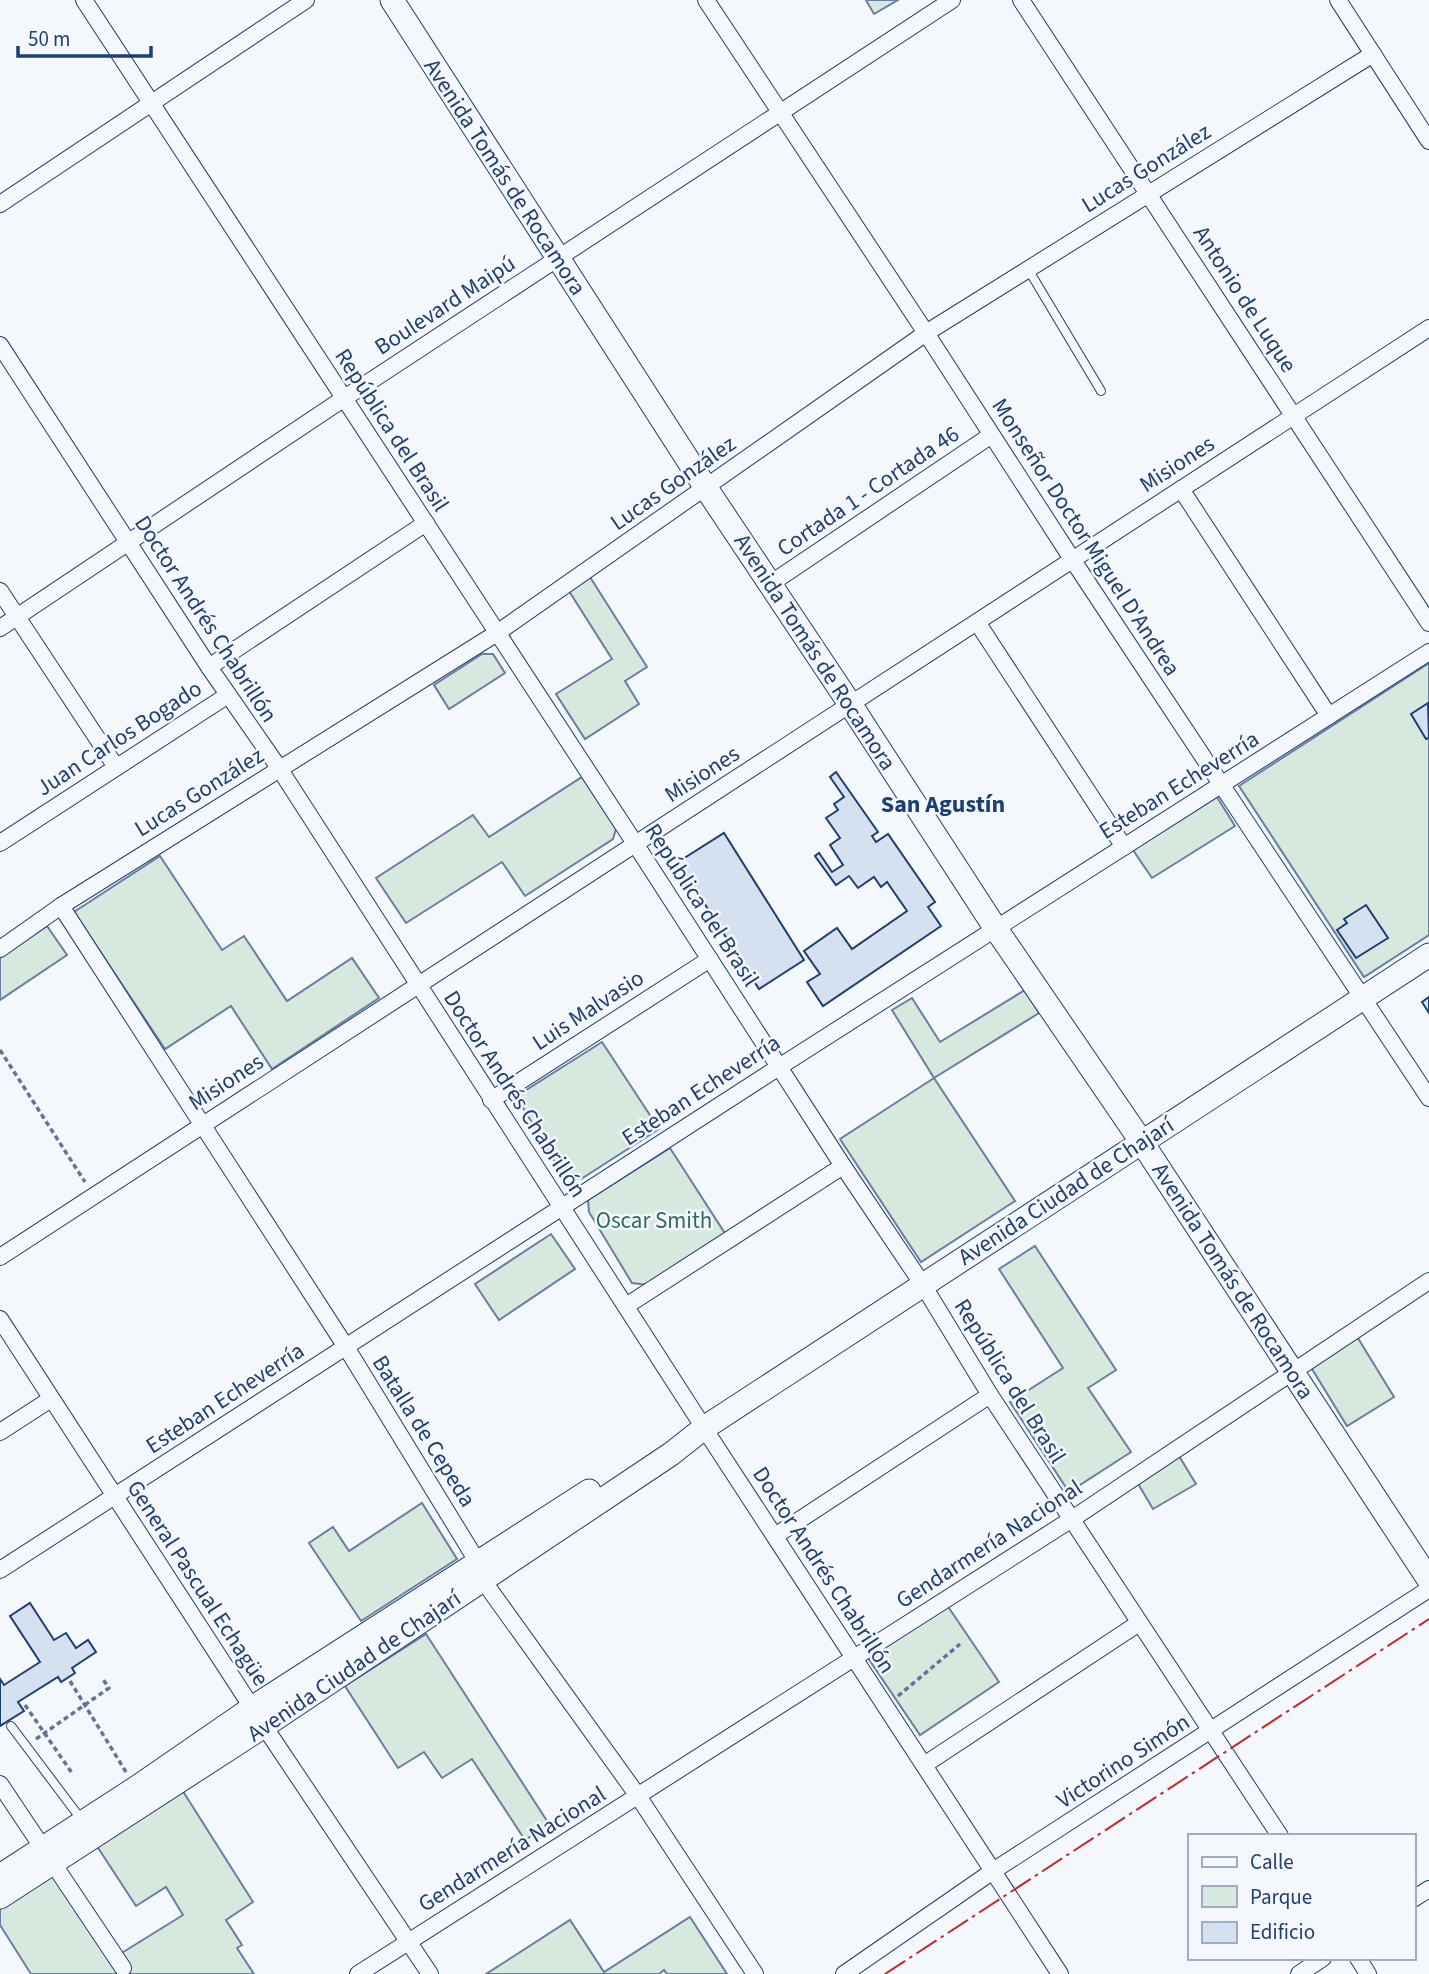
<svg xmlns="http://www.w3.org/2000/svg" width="1429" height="1974" viewBox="0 0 1429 1974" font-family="'Source Sans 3',sans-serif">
<rect width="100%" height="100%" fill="#f4f7fb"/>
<!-- green -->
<g fill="#d7e8df" stroke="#687fa3" stroke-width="2">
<polygon points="866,0 898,0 874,14"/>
<polygon points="590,577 647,667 625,681 639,704 585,739 556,694 612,659 569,591"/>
<polygon points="482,654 493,654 505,673 449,709 434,685"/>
<polygon points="1429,663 1429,935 1364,977 1239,786"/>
<polygon points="582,777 616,829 613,839 525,896 502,862 406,923 376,878 473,815 489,837"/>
<polygon points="1217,797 1235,826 1152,878 1133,850"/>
<polygon points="160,856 222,950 244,936 287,1001 352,958 379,998 272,1069 231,1006 165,1049 74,912"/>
<polygon points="47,926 67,955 0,1000 0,958"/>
<polygon points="1025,990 1039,1013 934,1078 1015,1201 921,1262 840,1139 934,1078 892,1010 912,998 940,1042"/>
<polygon points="602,1042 659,1129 581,1179 564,1177 522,1106 520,1094"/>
<polygon points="670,1148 726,1235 649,1285 632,1283 589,1212 588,1200"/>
<polygon points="551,1234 575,1269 499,1320 475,1284"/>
<polygon points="1035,1246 1116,1370 1088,1388 1131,1452 1069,1492 1010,1402 1063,1368 999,1269"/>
<polygon points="1356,1335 1394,1397 1347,1426 1309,1364"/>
<polygon points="1179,1456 1196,1484 1153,1509 1137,1482"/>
<polygon points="422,1503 457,1559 361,1621 309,1543 333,1527 349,1551"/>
<polygon points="947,1605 999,1682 920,1735 868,1658"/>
<polygon points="426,1634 549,1824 525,1840 472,1759 442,1778 424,1752 398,1768 345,1686"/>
<polygon points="179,1785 253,1902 226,1920 242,1945 237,1948 254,1974 31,1974 0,1925 0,1903 54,1868 112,1959 183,1915 166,1887 136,1906 93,1840"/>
<polygon points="690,1917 727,1974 667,1974 664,1970 659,1974 486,1974 570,1920 604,1972"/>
</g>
<!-- building -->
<g fill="#d5e0f0" stroke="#1d3f73" stroke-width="2">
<polygon points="1428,703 1429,738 1426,739 1411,714"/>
<polygon points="836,772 878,832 872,836 876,842 888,834 935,902 928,907 941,926 823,1006 807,982 820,974 804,951 837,928 852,949 907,911 887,882 881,887 874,877 858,888 849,876 836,885 815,856 819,853 832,872 843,865 830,845 840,838 826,818 838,810 834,804 844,797 830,777"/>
<polygon points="724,833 804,960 759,989 678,862"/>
<polygon points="1366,905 1388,938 1356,958 1337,930 1347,923 1344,919"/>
<polygon points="1429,997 1429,1013 1422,1002"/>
<polygon points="30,1603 54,1640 66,1633 76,1648 88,1640 96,1652 72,1668 75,1673 61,1682 58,1677 18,1702 24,1711 0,1726 0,1679 4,1685 40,1662 10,1616"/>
</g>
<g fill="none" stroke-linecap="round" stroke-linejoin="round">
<!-- lane casing -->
<g stroke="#1d3f73" stroke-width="10">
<g id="lane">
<polyline points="1028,269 1101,391"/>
<polyline points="11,1726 81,1819"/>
</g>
</g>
<!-- street casing -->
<g stroke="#1d3f73" stroke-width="18">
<g id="street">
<polyline points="84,0 636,845 843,1166 923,1285 990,1395 1280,1836"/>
<polyline points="706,0 926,333 1072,559 1429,1098"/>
<polyline points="1021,0 1429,623"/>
<polyline points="1338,0 1429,141"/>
<polyline points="0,204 306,0"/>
<polyline points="0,345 209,667 279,768 704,1428 1060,1974"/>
<polyline points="1181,489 1329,716"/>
<polyline points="770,584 990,436"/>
<polyline points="0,591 116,767"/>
<polyline points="977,622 1124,847"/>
<polyline points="0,628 343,399 952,0"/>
<polyline points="209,667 426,523"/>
<polyline points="0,843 228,695"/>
<polyline points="61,906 346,1347 477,1561 482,1579 638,1796 755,1974"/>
<polyline points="0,949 61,906 497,633 926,333 1373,54"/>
<polyline points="491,1100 710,959"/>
<polyline points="0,1257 1429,328"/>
<polyline points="626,1306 843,1166"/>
<polyline points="0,1319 264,1726 430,1974"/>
<polyline points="0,1432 51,1399"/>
<polyline points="775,1536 990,1395"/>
<polyline points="0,1570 779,1067 1429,652"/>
<polyline points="924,1765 1139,1623"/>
<polyline points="0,1784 123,1968"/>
<polyline points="1413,1899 1429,1889"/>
<polyline points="1358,1958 1368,1974"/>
<polyline points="358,1974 1072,1519 1429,1281"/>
<polyline points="844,1974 993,1871 1429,1589"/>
<polyline points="1299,1974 1323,1958"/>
</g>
</g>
<!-- secondary casing -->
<g stroke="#1d3f73" stroke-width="25">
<g id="secondary">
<polyline points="392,0 706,488 850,704 996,929 1141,1141 1429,1580"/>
<polyline points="0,1876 136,1788 252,1708 589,1491"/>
<polyline points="0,1897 264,1726 671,1454 704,1428 1429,955"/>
</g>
</g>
<!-- path -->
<g stroke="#5e769c" stroke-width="3.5" stroke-dasharray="5 3.5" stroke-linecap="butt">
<polyline points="0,1050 85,1182"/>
<polyline points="70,1681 126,1772"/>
<polyline points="898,1696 960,1644"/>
<polyline points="25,1705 72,1773"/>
<polyline points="36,1739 109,1688 102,1678"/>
</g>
<!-- lane -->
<use href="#lane" stroke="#f4f7fb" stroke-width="8"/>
<!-- street -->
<use href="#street" stroke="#f4f7fb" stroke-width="16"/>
<!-- secondary -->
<use href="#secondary" stroke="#f4f7fb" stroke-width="23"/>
<!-- power -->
<polyline stroke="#c62828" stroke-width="2" stroke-dasharray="24 5 3.5 5" stroke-linecap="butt" points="885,1974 1429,1619"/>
</g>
<g text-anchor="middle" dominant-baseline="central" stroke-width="5" stroke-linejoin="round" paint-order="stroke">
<!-- street labels -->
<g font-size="23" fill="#1d3f73" stroke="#f4f7fb">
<text transform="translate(1146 168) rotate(-32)">Lucas González</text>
<text transform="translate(505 177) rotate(57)">Avenida Tomás de Rocamora</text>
<text transform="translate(1245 299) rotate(57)">Antonio de Luque</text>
<text transform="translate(445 305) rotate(-33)">Boulevard Maipú</text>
<text transform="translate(392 430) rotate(57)">República del Brasil</text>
<text transform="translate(1177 464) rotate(-33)">Misiones</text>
<text transform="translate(673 483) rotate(-35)">Lucas González</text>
<text transform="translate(868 491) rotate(-34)">Cortada 1 - Cortada 46</text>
<text transform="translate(1086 537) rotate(57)">Monseñor Doctor Miguel D'Andrea</text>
<text transform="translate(206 619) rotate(57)">Doctor Andrés Chabrillón</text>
<text transform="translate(815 652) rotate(57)">Avenida Tomás de Rocamora</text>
<text transform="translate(119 738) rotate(-33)">Juan Carlos Bogado</text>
<text transform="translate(702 774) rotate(-33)">Misiones</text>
<text transform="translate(1179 785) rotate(-32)">Esteban Echeverría</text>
<text transform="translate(199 792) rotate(-32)">Lucas González</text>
<text transform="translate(702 905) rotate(57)">República del Brasil</text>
<text transform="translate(588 1010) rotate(-33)">Luis Malvasio</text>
<text transform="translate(226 1082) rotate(-33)">Misiones</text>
<text transform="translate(701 1090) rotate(-33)">Esteban Echeverría</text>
<text transform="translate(515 1094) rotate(57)">Doctor Andrés Chabrillón</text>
<text transform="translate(1066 1191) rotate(-33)">Avenida Ciudad de Chajarí</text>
<text transform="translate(1233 1281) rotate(57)">Avenida Tomás de Rocamora</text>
<text transform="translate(1010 1381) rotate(58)">República del Brasil</text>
<text transform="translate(225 1398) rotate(-33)">Esteban Echeverría</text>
<text transform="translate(424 1431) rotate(58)">Batalla de Cepeda</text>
<text transform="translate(989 1544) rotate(-33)">Gendarmería Nacional</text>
<text transform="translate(824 1570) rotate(57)">Doctor Andrés Chabrillón</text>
<text transform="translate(198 1583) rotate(57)">General Pascual Echagüe</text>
<text transform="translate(354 1666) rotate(-34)">Avenida Ciudad de Chajarí</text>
<text transform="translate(1123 1761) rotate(-33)">Victorino Simón</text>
<text transform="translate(512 1849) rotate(-32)">Gendarmería Nacional</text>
</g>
<!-- park labels -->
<g font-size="23" fill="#2c6c60" stroke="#f4f7fb">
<text x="654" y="1220">Oscar Smith</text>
</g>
<!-- neighbourhood labels -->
<g font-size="24" font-weight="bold" fill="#1d3f73" stroke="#f4f7fb">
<text x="943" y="804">San Agustín</text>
</g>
</g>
<!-- legend -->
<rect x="1188" y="1834" width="228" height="126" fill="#f4f7fb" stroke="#9eadc5" stroke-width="2"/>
<rect x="1202" y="1857" width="35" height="10" fill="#f4f7fb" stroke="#9eadc5" stroke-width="2"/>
<text x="1250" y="1869" font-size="21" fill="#1d3f73">Calle</text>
<rect x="1202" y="1886" width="35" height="21" fill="#d7e8df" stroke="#9eadc5" stroke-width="2"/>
<text x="1250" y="1904" font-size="21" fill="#1d3f73">Parque</text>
<rect x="1202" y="1922" width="35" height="21" fill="#d5e0f0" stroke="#9eadc5" stroke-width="2"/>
<text x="1250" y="1939" font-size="21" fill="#1d3f73">Edificio</text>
<!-- scale -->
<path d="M18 46v10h133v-10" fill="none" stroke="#1d3f73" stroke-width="3.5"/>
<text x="28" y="46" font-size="21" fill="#1d3f73" stroke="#f4f7fb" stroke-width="5" paint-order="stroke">50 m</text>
</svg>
